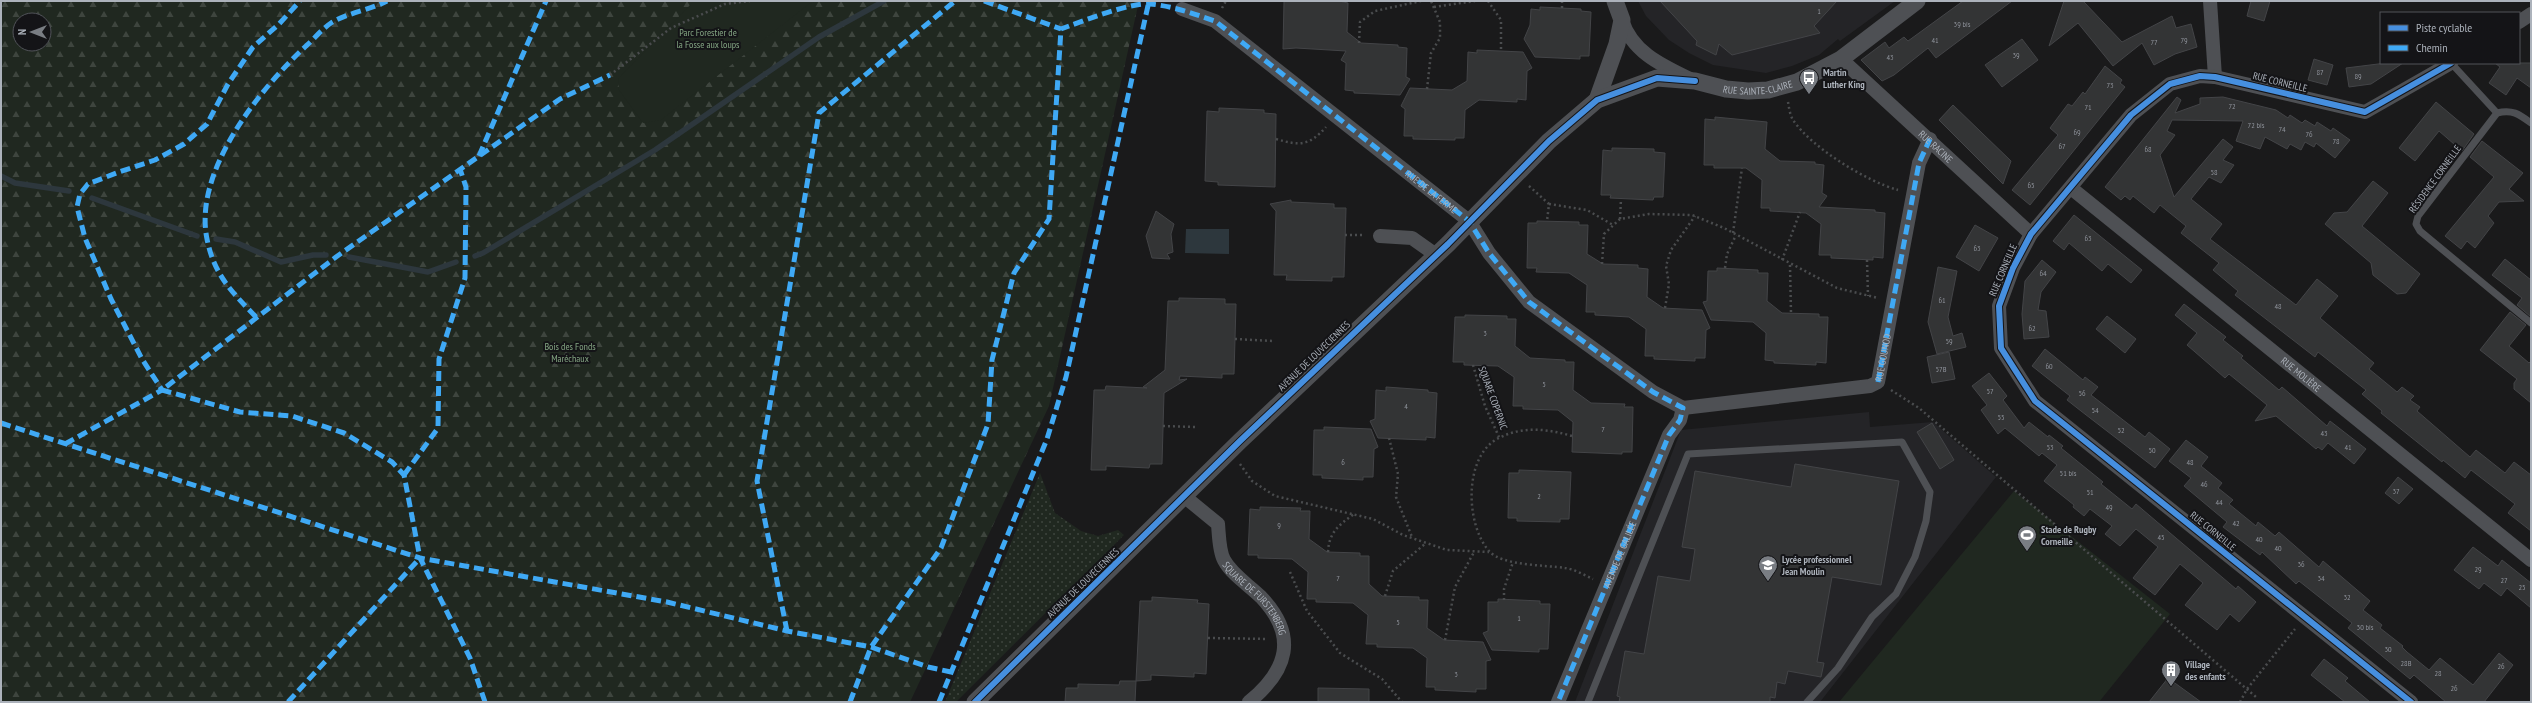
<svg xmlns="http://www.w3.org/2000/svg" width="2532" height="703" viewBox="0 0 2532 703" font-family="'PT Sans Narrow',sans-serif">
<defs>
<pattern id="grass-dots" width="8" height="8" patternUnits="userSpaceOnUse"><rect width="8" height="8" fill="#202820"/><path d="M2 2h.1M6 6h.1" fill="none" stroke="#3e453e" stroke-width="1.8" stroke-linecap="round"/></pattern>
<pattern id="forest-firs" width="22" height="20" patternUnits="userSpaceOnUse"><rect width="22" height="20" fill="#202820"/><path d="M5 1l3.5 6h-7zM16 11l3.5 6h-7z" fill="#3e453e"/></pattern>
</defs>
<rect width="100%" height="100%" fill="#1a1a1b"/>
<!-- built -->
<g fill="#242427">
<polygon points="1638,1 1895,1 1840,41 1838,39 1819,55 1792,66 1766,73 1713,65 1689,53 1669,40 1646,16"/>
<polygon points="1869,412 1870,427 1933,422 1996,477 1820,702 1575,702 1681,430"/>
</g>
<!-- grass -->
<polygon fill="url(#grass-dots)" points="1040,473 1055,513 1081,531 1098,536 1118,530 1124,535 956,702 945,702"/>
<!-- forest -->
<path fill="url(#forest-firs)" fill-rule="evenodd" d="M1,1H1139L1049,406L910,702H1ZM20,20H44V44H20Z"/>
<!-- park -->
<g fill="#202820">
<polygon points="694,1 816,1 809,4 661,120 643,123 619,90 618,79"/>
<polygon points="2014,491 2170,614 2099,702 1839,702"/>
</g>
<!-- water -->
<polygon fill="#2d373d" points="1186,229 1229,229 1229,254 1185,253"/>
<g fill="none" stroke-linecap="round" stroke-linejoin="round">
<!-- stream -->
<g stroke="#2d373d" stroke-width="5.5">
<polyline points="1,176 15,183 69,191"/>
<polyline points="92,198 197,236"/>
<polyline points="216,239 235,242 281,262 313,255 326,255"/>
<polyline points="475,256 483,253 655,150 819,37 884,1"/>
<polyline points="349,257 428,272 456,262"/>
</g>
</g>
<!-- building -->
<g fill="#333435" stroke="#434447">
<polygon points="1284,1 1339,1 1348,3 1347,32 1361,43 1398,45 1398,47 1407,48 1406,77 1410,79 1400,95 1354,93 1354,91 1345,90 1346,63 1341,60 1346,51 1296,48 1283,49"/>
<polygon points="1660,1 1837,1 1814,26 1820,33 1732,55 1719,44 1716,55 1696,45 1697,41"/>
<polygon points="1963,1 2012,1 1936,58 1928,48 1894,75 1882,81 1861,60 1885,42 1889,48 1904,37 1908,41"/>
<polygon points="2064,1 2083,1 2122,42 2172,16 2176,28 2191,24 2197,47 2175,54 2154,65 2142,43 2113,66 2078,23 2049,46"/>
<polygon points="2251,1 2270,1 2264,21 2247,16"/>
<polygon points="1540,7 1581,9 1581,11 1591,12 1589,56 1580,56 1580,59 1535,57 1524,39 1530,25 1531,9 1540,10"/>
<polygon points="2022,39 2038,60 2002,87 1985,65"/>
<polygon points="1477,50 1523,52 1532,68 1527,71 1526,100 1517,99 1517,102 1479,100 1465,110 1464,138 1455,138 1455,140 1413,139 1413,136 1404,136 1405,109 1401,106 1410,88 1452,90 1467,81 1468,52 1477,53"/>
<polygon points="2314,59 2333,65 2327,85 2308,80"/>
<polygon points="2386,63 2403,63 2371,84 2349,87 2346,68"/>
<polygon points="2495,63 2531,63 2531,88 2517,78 2506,95 2489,83 2500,67"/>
<polygon points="2105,66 2122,80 2120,83 2125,87 2030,205 2012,190 2058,135 2050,128 2068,104 2072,106 2083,92 2085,94"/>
<polygon points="2177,97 2181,100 2175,113 2200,104 2200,98 2223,97 2276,110 2288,118 2290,115 2302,123 2305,120 2315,126 2317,122 2331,131 2333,128 2350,140 2335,158 2316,143 2314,147 2305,142 2301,150 2290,144 2287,149 2265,137 2260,149 2236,141 2243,121 2172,120 2167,131 2175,135 2160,155 2174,197 2223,139 2233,147 2223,160 2234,165 2221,183 2209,177 2191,199 2222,224 2210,239 2296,305 2317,279 2338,296 2320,318 2374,363 2369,369 2397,392 2402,387 2414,396 2410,400 2420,407 2417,411 2470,457 2476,450 2505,473 2514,462 2531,475 2531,531 2508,513 2515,504 2471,470 2465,478 2443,460 2442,462 2381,413 2382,411 2362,394 2366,390 2318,352 2315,357 2235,295 2238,291 2213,270 2219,263 2181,233 2186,226 2160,205 2154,213 2133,196 2130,200 2125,196 2121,200 2105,187"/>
<polygon points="2436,102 2474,134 2462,151 2439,131 2415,161 2399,148"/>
<polygon points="1953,105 2011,161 2003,184 1939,120"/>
<polygon points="1219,108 1264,110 1264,113 1276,114 1275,187 1218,185 1218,182 1205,181 1207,111 1219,112"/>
<polygon points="1715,117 1767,122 1765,149 1780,161 1815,162 1815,164 1824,165 1822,193 1827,196 1819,207 1875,210 1875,212 1885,213 1883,258 1873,257 1873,260 1831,258 1831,255 1819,255 1821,224 1806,213 1770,211 1770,208 1761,208 1762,180 1746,168 1714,168 1714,165 1704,165 1705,119 1715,120"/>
<polygon points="2482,141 2523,173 2509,189 2524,201 2499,202 2488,216 2494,223 2475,248 2467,241 2461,249 2445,236 2494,177 2470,157"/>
<polygon points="1612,148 1654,149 1654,152 1665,153 1663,197 1654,197 1653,200 1610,198 1611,195 1601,195 1603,150 1612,151"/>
<polygon points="2373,181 2388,193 2362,226 2420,274 2406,293 2397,294 2373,275 2371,263 2325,224 2334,213 2347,212"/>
<polygon points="1291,200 1291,202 1334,204 1334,208 1346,208 1344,277 1332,277 1332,281 1286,280 1287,275 1274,275 1276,211 1270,204"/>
<polygon points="1156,211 1174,224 1171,234 1173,252 1167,254 1170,259 1152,258 1146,236"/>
<polygon points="2074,215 2142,270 2131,283 2108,264 2102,271 2069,243 2064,250 2053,241"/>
<polygon points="1537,221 1579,222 1579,225 1588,225 1587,254 1603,264 1638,265 1638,268 1648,269 1647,297 1663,308 1702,310 1710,328 1706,330 1705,358 1695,358 1695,361 1654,359 1654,356 1645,356 1646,329 1629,317 1595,315 1595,312 1586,312 1587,285 1569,273 1536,272 1537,268 1527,268 1528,223 1537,223"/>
<polygon points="1975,225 1998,238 1979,271 1956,257"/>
<polygon points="2505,259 2531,280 2531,317 2517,305 2522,298 2492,275"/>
<polygon points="2042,260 2056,272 2041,292 2038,310 2046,311 2049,337 2024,339 2022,314 2025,281"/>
<polygon points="1938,267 1957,271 1948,317 1953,336 1962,333 1966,347 1937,354 1928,322"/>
<polygon points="1717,268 1758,270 1758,273 1768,273 1767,301 1782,313 1819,314 1819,317 1828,317 1826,363 1816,362 1816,365 1774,363 1774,361 1765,360 1766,333 1753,322 1711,320 1703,302 1707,301 1708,271 1717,271"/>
<polygon points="1179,298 1225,299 1225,304 1236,304 1234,374 1222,374 1222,378 1180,376 1179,380 1187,379 1164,393 1162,464 1150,464 1149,468 1106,466 1106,470 1091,470 1094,390 1105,390 1106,386 1147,388 1143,387 1165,370 1168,301 1179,301"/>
<polygon points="2184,304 2226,337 2223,340 2243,356 2241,358 2279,390 2282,387 2327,426 2330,421 2366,449 2354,464 2328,443 2322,450 2318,447 2316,449 2276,416 2255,421 2267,405 2229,374 2225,378 2187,345 2197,333 2175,315"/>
<polygon points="2510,312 2526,325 2509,346 2529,363 2531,361 2531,403 2514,389 2514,383 2517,379 2480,350"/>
<polygon points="1465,315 1507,316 1507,319 1516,319 1515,346 1530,358 1565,360 1565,362 1574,362 1573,390 1591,403 1625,404 1624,407 1633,407 1632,452 1622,452 1622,454 1572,452 1573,422 1558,410 1523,409 1523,406 1513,406 1514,377 1498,366 1464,365 1464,362 1453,362 1455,317 1465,317"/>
<polygon points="2107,316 2136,339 2125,353 2096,329"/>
<polygon points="2045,349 2083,380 2085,377 2098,387 2091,395 2145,437 2149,432 2170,449 2155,468 2081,411 2067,400 2070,396 2032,366"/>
<polygon points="1949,352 1955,379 1932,383 1927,357"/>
<polygon points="1989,373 2007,396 2003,400 2024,428 2029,422 2048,437 2049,435 2063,446 2061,448 2103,482 2101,484 2132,509 2136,504 2236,589 2238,586 2256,602 2239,622 2230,614 2217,630 2185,605 2203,583 2180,564 2155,595 2133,578 2158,547 2136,529 2120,546 2105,534 2112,526 2090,509 2084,516 2073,507 2074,505 2044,481 2057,465 2042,453 2039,456 2005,428 1998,434 1981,410 1987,405 1972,386"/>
<polygon points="1386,387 1428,390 1428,392 1437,393 1435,438 1426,437 1426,440 1378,438 1370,421 1375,419 1376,390 1386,391"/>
<polygon points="1932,423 1954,460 1940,469 1917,432"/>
<polygon points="1324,427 1371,429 1378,447 1374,449 1373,477 1363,477 1363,480 1322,478 1322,475 1313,475 1314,430 1324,430"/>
<polygon points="2186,440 2208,457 2201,466 2222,483 2218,488 2233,500 2229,504 2256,526 2258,522 2275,536 2279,532 2319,567 2323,561 2370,601 2363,610 2382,625 2380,628 2403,646 2402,647 2407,652 2429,670 2440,658 2473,685 2499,653 2513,665 2484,702 2446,702 2414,675 2410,679 2348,628 2352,623 2299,581 2296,584 2262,552 2260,555 2223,527 2227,522 2184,486 2191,478 2169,461"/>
<polygon points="1795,464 1899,481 1881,585 1832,577 1817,662 1824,663 1821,677 1788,671 1785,684 1777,682 1775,698 1770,697 1770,702 1619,702 1620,697 1617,696 1625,651 1644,654 1658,576 1690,581 1695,549 1682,547 1695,471 1791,487"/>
<polygon points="1519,470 1571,472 1569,519 1560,519 1560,522 1517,521 1517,518 1508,518 1509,473 1519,473"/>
<polygon points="2398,477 2413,489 2399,504 2385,493"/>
<polygon points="1260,507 1301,508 1300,511 1310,511 1309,539 1327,552 1360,553 1360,556 1369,556 1369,584 1382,596 1419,597 1419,600 1428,600 1427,628 1444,640 1483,642 1491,660 1486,661 1486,689 1476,689 1476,692 1435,690 1435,687 1426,687 1427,658 1413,648 1377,647 1377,644 1366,644 1368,615 1353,603 1316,602 1316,599 1307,599 1308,572 1292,559 1258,558 1258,555 1248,555 1250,509 1260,510"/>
<polygon points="2473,547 2498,566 2502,560 2531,583 2531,608 2507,588 2501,596 2484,583 2479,589 2454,570"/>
<polygon points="1152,597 1198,600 1197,603 1209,604 1206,674 1194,673 1194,677 1151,675 1151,680 1136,681 1140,601 1152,601"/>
<polygon points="1498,599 1540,601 1540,604 1550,604 1548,649 1539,649 1539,652 1492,650 1483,633 1488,631 1488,602 1498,602"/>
<polygon points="2324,659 2348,678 2345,681 2370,702 2345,702 2311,675"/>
<polygon points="2168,678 2201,702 2149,702"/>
<polygon points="1120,681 1136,681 1135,702 1065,702 1066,688 1078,688 1078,684 1119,685"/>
<polygon points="1318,688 1369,689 1369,702 1318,702"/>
</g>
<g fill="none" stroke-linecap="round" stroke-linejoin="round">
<!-- path -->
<g stroke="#4a4c4e" stroke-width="2.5" stroke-dasharray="2 3" stroke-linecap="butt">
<polyline points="1488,1 1501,20 1501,51"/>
<polyline points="1562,1 1562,8"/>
<polyline points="1434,7 1475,1"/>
<polyline points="1222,8 1226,1"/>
<polyline points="1359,43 1360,22 1375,11 1421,1"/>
<polyline points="610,75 671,28 725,4 750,1"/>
<polyline points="1427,89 1431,53 1440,38 1440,22 1431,1"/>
<path d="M1788,102C1789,108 1790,115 1793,120C1812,148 1866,181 1898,190"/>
<path d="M1276,139C1300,146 1309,146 1326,127"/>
<polyline points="1529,186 1549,204 1547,221"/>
<polyline points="1549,204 1587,210 1613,225"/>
<polyline points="1620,219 1621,199"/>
<polyline points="1733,233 1742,168"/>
<polyline points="1345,235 1365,235"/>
<polyline points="1782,260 1800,212"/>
<polyline points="1867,260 1868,296"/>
<polyline points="1602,264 1604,234 1620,219 1649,214 1692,215 1724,228 1837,288 1878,298"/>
<polyline points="1790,265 1791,313"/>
<polyline points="1725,268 1727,254 1736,235"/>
<polyline points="1665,308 1669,284 1666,266 1671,250 1695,216"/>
<polyline points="1235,339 1273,341"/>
<polyline points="1473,365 1485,406 1499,437"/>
<polyline points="1891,390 1919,408 2256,697"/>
<polyline points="1163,426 1195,427"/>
<path d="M1572,436C1548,429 1524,426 1501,437C1463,453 1465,524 1489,551C1502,566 1546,565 1565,568C1574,569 1584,575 1593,579"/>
<polyline points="1389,438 1398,474 1396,497 1412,537"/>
<polyline points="1240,464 1252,481 1275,496 1373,519 1403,535 1447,550 1489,552"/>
<path d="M1328,552C1329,532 1339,525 1354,514"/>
<polyline points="1290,572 1307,611 1340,653 1382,679 1402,702"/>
<polyline points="1385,596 1393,571 1426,543"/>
<polyline points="1504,600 1504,589 1513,562"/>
<polyline points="1208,638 1268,639"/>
<polyline points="1445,640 1455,587 1474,552"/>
<polyline points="2240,702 2247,689 2295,629"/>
</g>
<!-- service -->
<g stroke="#4e5054" stroke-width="7">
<polyline points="2451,63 2497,113"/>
<path d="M2531,123C2519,114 2512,109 2497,113L2418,216L2416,224L2420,231L2531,323"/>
<polyline points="1588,702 1688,454 1902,442 1930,492 1926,521 1915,557 1896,594 1872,617 1838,668 1807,702"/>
</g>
<!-- minor -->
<g stroke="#4e5054" stroke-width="14">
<polyline points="2210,1 2215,77"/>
<path id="s1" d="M1182,9L1215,21L1469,221L1489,253L1529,302L1653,392L1683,408"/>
<path d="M1622,20C1632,52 1661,65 1690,79"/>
<polyline points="2519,22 2531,14"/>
<path id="s2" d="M1841,59L2031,234"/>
<path id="s3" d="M2071,188L2531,560"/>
<polyline points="1380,236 1412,238 1436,255"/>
<polyline points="1683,408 1870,386 1878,382 1919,163 1930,139"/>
<path id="s4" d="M1185,497L1218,524C1219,535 1219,551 1224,560C1232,575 1249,585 1261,597C1298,636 1288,670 1249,702"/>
<path id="s5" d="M1558,702L1669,435L1680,420L1683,408"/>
<polyline points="2411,702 2035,401 2001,348 1999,306 2013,268 2031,234 2131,115 2170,84 2200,76 2215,77 2365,112 2451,63"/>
</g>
<!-- tertiary -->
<g stroke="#4e5054" stroke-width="17">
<polyline points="1597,100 1617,44 1622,20 1615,1"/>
<path id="s6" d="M975,702L1240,441L1448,244L1549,141L1597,100L1657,78L1695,81L1726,89L1748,91L1768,90L1797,82L1841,59L1917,1"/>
</g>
<!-- quiet -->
<g stroke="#3fa9f5" stroke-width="5" stroke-dasharray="10 5" stroke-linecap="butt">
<polyline points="984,1 1061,29"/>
<polyline points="479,156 546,1"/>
<path d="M256,317C232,292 214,275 207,239C193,171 260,89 306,46C314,39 322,29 331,23C347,13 370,10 387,1"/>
<path id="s7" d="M1878,382L1919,163L1930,139"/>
<polyline points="1,423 420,558 667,602 787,631 871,647 928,667 951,672"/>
<polyline points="65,444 162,390 142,359 111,299 85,238 77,207 80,194 88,184 119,172 155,160 184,144 207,124 228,84 253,47 279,24 300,1"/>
<polyline points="404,475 438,428 439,359 465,278 466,187 460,169"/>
<polyline points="787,631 757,481 819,113 955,1"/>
<polyline points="288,702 420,558"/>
<polyline points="485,702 470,658 420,558 404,475 392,462 344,433 292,416 240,412 162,390 336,257 560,99 610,75"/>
<path d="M850,702L871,647L941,548L988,424L992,360L1014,273L1049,219L1061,29C1080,22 1131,2 1150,4C1173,6 1194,14 1215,21L1469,221L1489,253L1529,302L1653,392L1683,408L1680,420L1669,435L1558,702"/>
<polyline points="939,702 1047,439 1066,377 1149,1"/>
</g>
<!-- cycleway casing -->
<g stroke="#141417" stroke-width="8">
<g id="cycleway">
<polyline points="975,702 1240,441 1448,244 1549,141 1597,100 1657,78 1695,81"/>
<polyline points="2411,702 2035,401 2001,348 1999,306 2013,268 2031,234 2131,115 2170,84 2200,76 2215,77 2365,112 2451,63"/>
</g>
</g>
<!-- cycleway -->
<use href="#cycleway" stroke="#468fdf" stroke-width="6"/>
</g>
<!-- icons -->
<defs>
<g id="bus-pin" transform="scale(1)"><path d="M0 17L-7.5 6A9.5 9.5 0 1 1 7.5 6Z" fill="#797d83" stroke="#141417"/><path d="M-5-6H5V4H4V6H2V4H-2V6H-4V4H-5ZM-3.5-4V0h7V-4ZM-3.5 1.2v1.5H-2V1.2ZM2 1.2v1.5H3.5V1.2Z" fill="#fff"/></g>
<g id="stadium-pin" transform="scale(1)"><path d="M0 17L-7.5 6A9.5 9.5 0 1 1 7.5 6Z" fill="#797d83" stroke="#141417"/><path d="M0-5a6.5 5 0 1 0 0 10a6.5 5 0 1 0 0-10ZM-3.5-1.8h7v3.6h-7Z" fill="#fff"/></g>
<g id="school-pin" transform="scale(1)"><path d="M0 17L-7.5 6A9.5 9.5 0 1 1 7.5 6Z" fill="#797d83" stroke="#141417"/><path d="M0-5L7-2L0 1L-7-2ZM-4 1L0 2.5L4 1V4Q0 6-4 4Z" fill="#fff"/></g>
<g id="building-pin" transform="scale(1)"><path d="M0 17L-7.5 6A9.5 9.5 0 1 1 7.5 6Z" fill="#797d83" stroke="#141417"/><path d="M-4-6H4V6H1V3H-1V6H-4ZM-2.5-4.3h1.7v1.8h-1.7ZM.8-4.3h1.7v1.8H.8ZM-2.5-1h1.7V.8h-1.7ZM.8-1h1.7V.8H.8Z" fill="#fff"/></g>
</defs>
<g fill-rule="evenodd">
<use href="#bus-pin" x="1809" y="78"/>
<use href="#stadium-pin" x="2027" y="535"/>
<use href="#school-pin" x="1768" y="565"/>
<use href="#building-pin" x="2171" y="670"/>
</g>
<g text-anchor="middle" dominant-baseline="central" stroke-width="4" stroke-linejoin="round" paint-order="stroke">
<!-- number labels -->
<g font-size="8" fill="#8e929a">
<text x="1819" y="11">1</text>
<text x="1962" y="24">39 bis</text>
<text x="1935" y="40">41</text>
<text x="2184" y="40">79</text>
<text x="2154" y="42">77</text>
<text x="2016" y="55">39</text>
<text x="1890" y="57">43</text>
<text x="2320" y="72">87</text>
<text x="2358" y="76">89</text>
<text x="2110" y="85">73</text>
<text x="2232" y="106">72</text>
<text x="2088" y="107">71</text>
<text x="2256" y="125">72 bis</text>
<text x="2282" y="129">74</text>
<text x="2077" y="132">69</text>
<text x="2309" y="134">76</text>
<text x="2336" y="141">78</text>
<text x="2062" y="146">67</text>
<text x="2148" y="149">68</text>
<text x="2214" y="172">58</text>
<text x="2031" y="185">65</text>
<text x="2088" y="238">63</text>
<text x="1977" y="248">63</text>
<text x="2043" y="273">64</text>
<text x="1942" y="300">61</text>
<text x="2278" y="306">48</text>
<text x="2032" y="328">62</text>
<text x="1485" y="333">3</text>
<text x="1949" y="341">59</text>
<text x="2049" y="366">60</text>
<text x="1941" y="369">57B</text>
<text x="1544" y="384">5</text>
<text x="1990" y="391">57</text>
<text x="2082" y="393">56</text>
<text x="1406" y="406">4</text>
<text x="2095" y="410">54</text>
<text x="2001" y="417">55</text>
<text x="1603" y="429">7</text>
<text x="2121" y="430">52</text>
<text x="2324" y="433">43</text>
<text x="2050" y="447">53</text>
<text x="2348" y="447">41</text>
<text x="2152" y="450">50</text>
<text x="1343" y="462">6</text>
<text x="2190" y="462">48</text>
<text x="2068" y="473">51 bis</text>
<text x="2204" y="484">46</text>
<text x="2396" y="491">37</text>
<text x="2090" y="492">51</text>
<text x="1539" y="496">2</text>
<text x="2219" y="502">44</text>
<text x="2109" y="507">49</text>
<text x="2236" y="523">42</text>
<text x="1279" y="525">9</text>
<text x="2161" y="537">45</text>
<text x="2259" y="539">40</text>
<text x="2278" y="548">40</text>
<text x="2301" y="564">36</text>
<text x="2478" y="569">29</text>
<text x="1338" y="578">7</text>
<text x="2321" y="578">34</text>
<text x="2504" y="580">27</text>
<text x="2522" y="587">25</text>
<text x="2347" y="597">32</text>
<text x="1519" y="618">1</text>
<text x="1398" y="622">5</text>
<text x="2365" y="627">30 bis</text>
<text x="2388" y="649">30</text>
<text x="2406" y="663">28B</text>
<text x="2501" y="666">26</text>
<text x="2438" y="673">28</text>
<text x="1456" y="674">3</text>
<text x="2454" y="688">26</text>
</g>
<!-- park labels -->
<g font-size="10" fill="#84a683" stroke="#141417">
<text x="708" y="32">Parc Forestier de<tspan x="708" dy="12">la Fosse aux loups</tspan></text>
<text x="570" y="346">Bois des Fonds<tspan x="570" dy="12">Maréchaux</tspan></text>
</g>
<!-- poi labels -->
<g font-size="10" font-weight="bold" fill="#acb2bb" stroke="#141417" text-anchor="start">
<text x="1823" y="72">Martin<tspan x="1823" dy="12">Luther King</tspan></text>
<text x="2041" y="529">Stade de Rugby<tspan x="2041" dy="12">Corneille</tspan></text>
<text x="1782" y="559">Lycée professionnel<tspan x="1782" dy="12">Jean Moulin</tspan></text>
<text x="2185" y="664">Village<tspan x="2185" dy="12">des enfants</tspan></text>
</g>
<!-- street labels -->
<g font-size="10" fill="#acb2bb" stroke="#141417">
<text transform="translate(2280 82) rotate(14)">RUE CORNEILLE</text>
<text stroke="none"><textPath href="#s6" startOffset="1032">RUE SAINTE-CLAIRE</textPath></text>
<text stroke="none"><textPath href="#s2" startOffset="129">RUE RACINE</textPath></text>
<text transform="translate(2435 179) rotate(-54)">RÉSIDENCE CORNEILLE</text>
<text stroke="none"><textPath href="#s1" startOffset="311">RUE DE LA FERME</textPath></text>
<text transform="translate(2003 270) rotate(-67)">RUE CORNEILLE</text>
<text transform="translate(1314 356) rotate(-44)">AVENUE DE LOUVECIENNES</text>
<text stroke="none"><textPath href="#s7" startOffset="25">RUE GOUNOD</textPath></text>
<text stroke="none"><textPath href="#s3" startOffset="296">RUE MOLIÈRE</textPath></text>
<text transform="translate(1493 398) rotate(70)">SQUARE COPERNIC</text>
<text transform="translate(2213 531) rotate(39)">RUE CORNEILLE</text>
<text stroke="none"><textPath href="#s5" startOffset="160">AVENUE DE GALILÉE</textPath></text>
<text transform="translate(1083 583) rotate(-44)">AVENUE DE LOUVECIENNES</text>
<text stroke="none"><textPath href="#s4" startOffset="129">SQUARE DE FURSTENBERG</textPath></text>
</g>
</g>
<!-- border -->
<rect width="2532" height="703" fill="none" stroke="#acb2bb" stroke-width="4"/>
<!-- legend -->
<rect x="2380" y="12" width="140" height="52" fill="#141417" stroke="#515359"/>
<rect x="2388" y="25" width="20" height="6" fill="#468fdf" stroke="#515359"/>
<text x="2416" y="32" font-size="12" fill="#acb2bb">Piste cyclable</text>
<rect x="2388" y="45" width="20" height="6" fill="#3fa9f5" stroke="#515359"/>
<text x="2416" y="52" font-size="12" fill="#acb2bb">Chemin</text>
<!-- north arrow -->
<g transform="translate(32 32) rotate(270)"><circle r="19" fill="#141417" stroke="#515359"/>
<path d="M0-3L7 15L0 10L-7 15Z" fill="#797d83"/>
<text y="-6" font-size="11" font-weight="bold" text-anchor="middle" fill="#acb2bb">N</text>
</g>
</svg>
